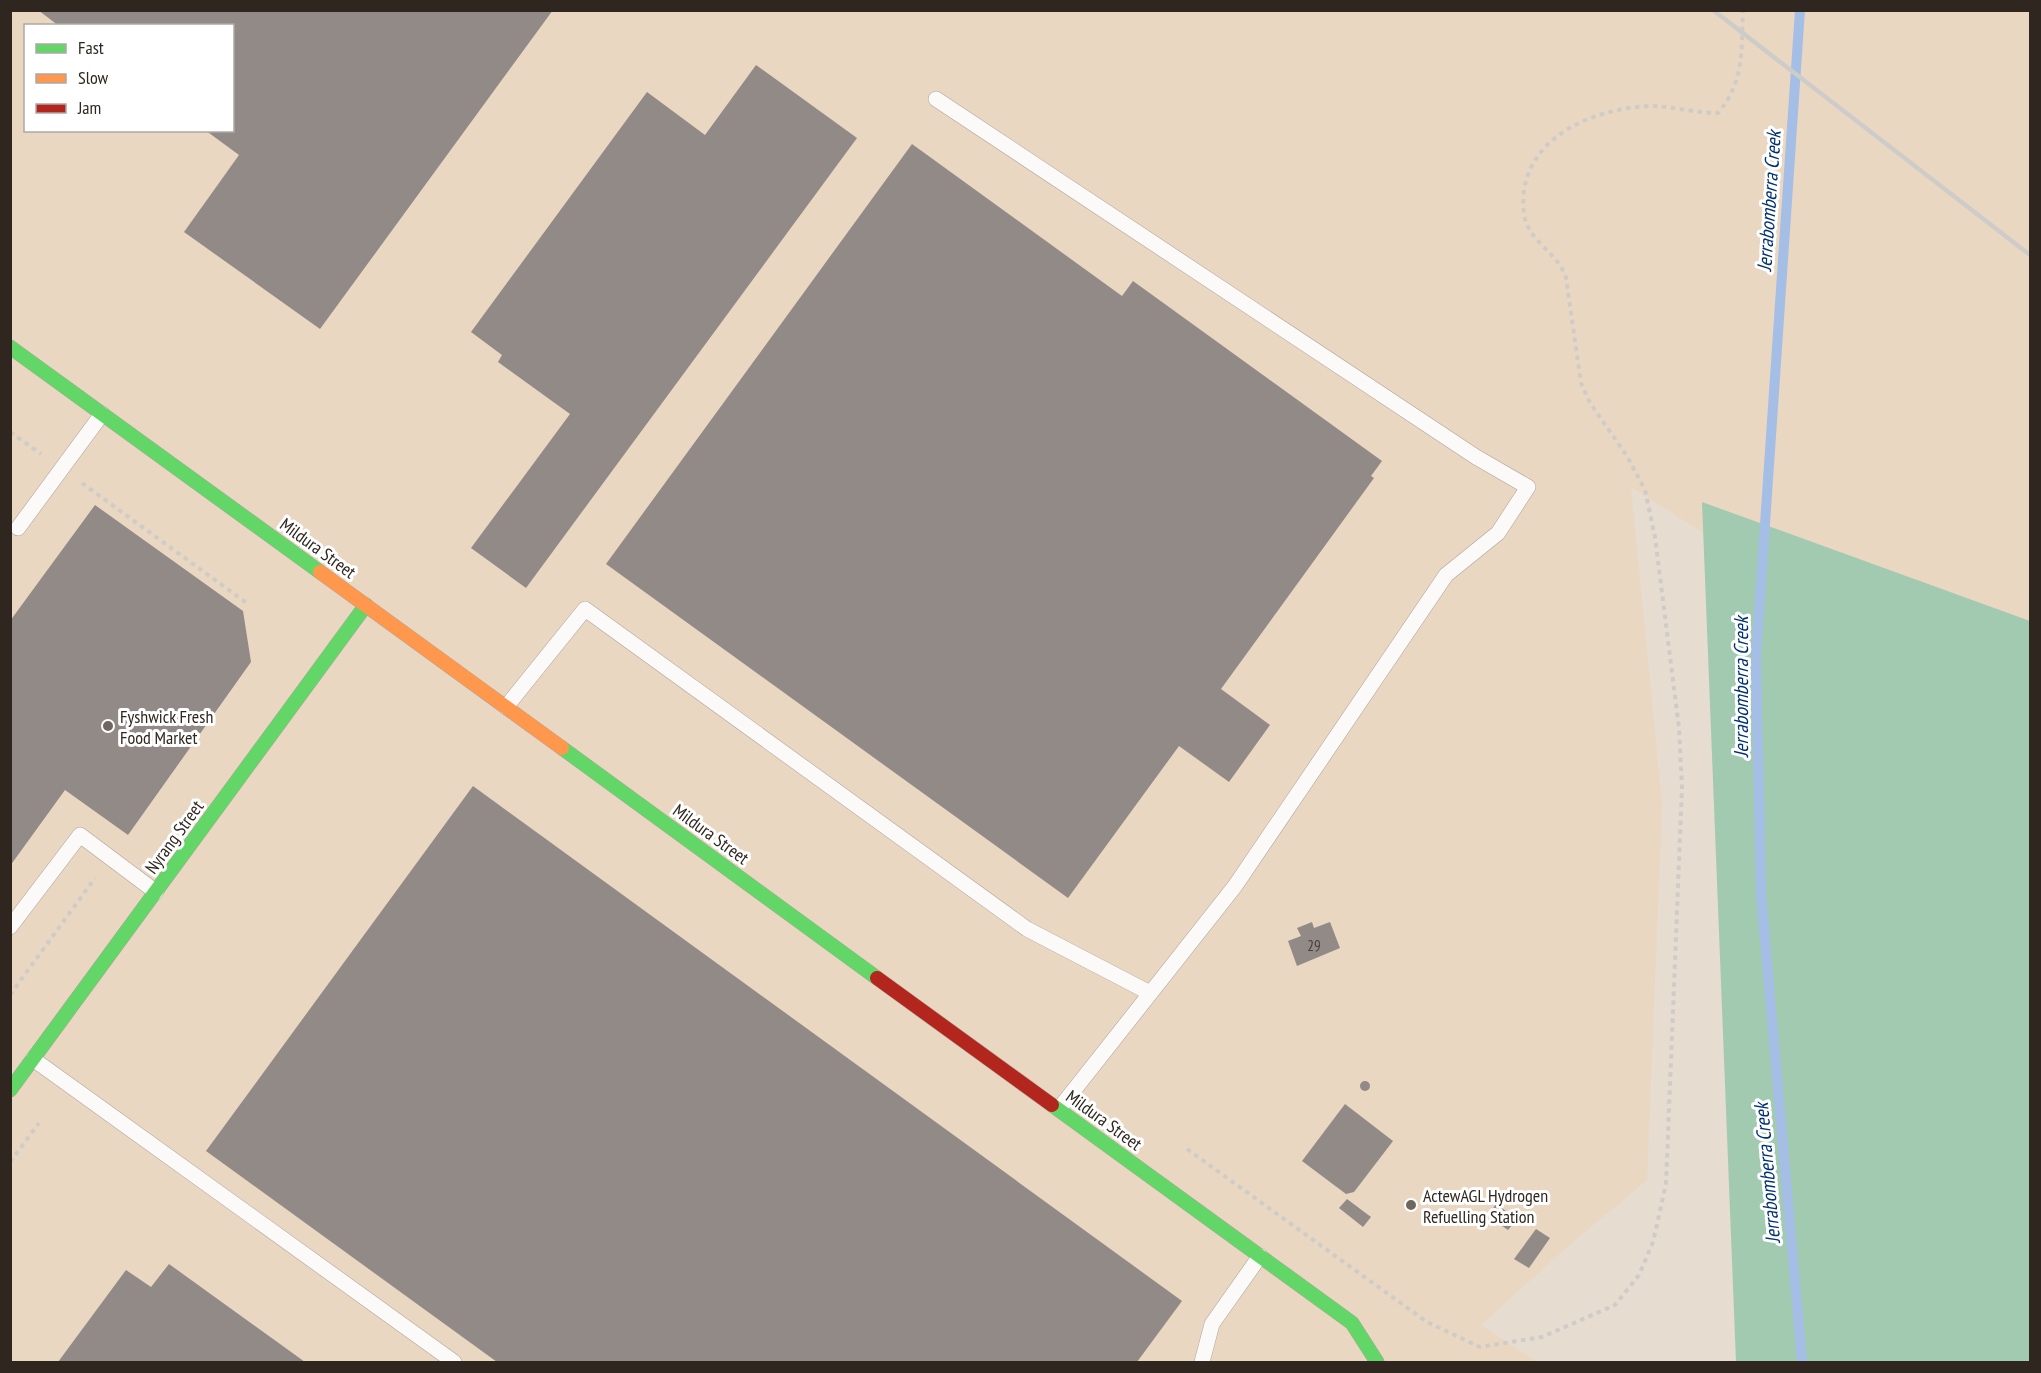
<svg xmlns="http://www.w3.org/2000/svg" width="2041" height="1373" viewBox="0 0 2041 1373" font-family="'PT Sans Narrow',sans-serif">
<rect width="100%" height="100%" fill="#e6dcd0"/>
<!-- built -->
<path fill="#e9d7c2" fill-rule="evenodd" d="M10,11H2030V739L1631,487L1662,805L1647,1180L1566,1248L1481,1325L1537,1362H11ZM26,26H232V130H26Z"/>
<!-- forest -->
<polygon fill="#a1cab1" points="1702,502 2030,621 2030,1362 1736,1362"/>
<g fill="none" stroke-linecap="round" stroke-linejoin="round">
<!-- stream -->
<polyline stroke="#a5bee5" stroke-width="10" points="1800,10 1756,656 1761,895 1802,1362"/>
</g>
<!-- building -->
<g fill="#928a87">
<polygon points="38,10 553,10 320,329 184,232 239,155 205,130 232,130 232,26 59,26"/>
<polygon points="756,65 857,138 526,588 471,548 570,414 498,362 502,355 471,332 647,92 705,135"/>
<polygon points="912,144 1122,296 1133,281 1382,461 1371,476 1374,478 1221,689 1270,725 1229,782 1179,746 1068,898 606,564"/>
<polygon points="95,505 243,611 251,662 128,835 65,790 10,866 10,621"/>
<polygon points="473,786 1182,1301 1137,1362 497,1362 206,1151"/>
<polygon points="1312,922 1314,928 1330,922 1340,948 1297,966 1288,941 1301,936 1297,928"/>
<circle cx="1365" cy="1086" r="5"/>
<polygon points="1345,1104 1393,1141 1354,1192 1346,1194 1302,1161"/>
<polygon points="1347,1199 1371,1217 1363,1227 1339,1208"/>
<polygon points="1496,1204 1517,1219 1508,1230 1488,1216"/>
<polygon points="1536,1229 1550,1238 1529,1268 1514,1259"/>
<polygon points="169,1264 305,1362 58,1362 126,1270 151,1287"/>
</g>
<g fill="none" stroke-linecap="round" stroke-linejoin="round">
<!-- lane casing -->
<g stroke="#aba39a" stroke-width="16">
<g id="lane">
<polyline points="936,99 1476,457 1528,487 1498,533 1446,575 1235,886 1059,1109"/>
<polyline points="18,528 102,414"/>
<polyline points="506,707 585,609 1027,929 1150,993"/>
<polyline points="10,927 80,835 156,892"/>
<polyline points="33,1059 454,1362"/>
<polyline points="1202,1362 1212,1324 1260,1256"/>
</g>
</g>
<!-- fast casing -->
<g stroke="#aba39a" stroke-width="15">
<g id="fast">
<polyline points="10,347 320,572"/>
<polyline points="562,748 877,978"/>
<polyline points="10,1090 366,605"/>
<polyline points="1052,1105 1352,1323 1377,1362"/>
</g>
</g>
<!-- slow casing -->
<g stroke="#aba39a" stroke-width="15">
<polyline id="slow" points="320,572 562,748"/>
</g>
<!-- jam casing -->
<g stroke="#aba39a" stroke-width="15">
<polyline id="jam" points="877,978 1052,1105"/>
</g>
<!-- path -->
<g stroke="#cfccc8" stroke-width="4" stroke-dasharray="4.5 4.5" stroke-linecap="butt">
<polyline points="10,432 41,454"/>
<polyline points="82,483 248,604"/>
<polyline points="10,995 95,878"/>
<path d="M1187,1149L1427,1322L1480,1347L1542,1337L1615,1305L1639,1275L1653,1242L1666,1184L1682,787L1679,728L1655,537L1645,490L1627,456L1590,403L1581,383L1566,278C1559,253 1528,242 1524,214C1515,142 1588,109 1649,106C1672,106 1695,113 1718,113C1745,81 1741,50 1743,10"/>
<polyline points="10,1162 39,1123"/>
</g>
<!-- lane -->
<use href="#lane" stroke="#fbfaf8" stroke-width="15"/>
<!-- fast -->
<use href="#fast" stroke="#63d668" stroke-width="14"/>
<!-- slow -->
<use href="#slow" stroke="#ff974d" stroke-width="14"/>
<!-- jam -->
<use href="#jam" stroke="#b3261e" stroke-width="14"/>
<!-- rail -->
<polyline stroke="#ceccc8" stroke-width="4.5" points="1713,10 2030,255"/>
</g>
<!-- markers -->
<g fill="#6f665d" stroke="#fff" stroke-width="2">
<circle cx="108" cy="726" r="6"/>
<circle cx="1411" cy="1205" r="6"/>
</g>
<g text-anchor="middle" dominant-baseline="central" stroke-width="6" stroke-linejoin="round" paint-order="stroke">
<!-- number labels -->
<g font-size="15" fill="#484039">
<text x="1314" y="945">29</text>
</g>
<!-- street labels -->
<g font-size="18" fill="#2f271f" stroke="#fff">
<text transform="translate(318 548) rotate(36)">Mildura Street</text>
<text transform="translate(711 834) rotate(36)">Mildura Street</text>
<text transform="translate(174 837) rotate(-54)">Nyrang Street</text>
<text transform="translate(1104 1120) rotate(36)">Mildura Street</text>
</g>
<!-- poi labels -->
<g font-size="18" fill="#2f271f" stroke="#fff" text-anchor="start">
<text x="120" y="716">Fyshwick Fresh<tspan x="120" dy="21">Food Market</tspan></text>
<text x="1423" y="1195">ActewAGL Hydrogen<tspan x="1423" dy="21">Refuelling Station</tspan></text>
</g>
<!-- water labels -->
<g font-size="20" font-style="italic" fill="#003075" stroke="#fff">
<text transform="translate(1769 201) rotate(-86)">Jerrabomberra Creek</text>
<text transform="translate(1741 687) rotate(-90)">Jerrabomberra Creek</text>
<text transform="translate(1767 1173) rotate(-95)">Jerrabomberra Creek</text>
</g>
</g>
<!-- border -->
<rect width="2041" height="1373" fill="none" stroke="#2f271f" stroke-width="24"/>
<!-- legend -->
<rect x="24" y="24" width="210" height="108" fill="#ffffff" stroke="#aca9a5" stroke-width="1.5"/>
<rect x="36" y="44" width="30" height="9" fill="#63d668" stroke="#aca9a5" stroke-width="1.5"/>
<text x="78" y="54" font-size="18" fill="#2f271f">Fast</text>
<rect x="36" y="74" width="30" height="9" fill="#ff974d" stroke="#aca9a5" stroke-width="1.5"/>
<text x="78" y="84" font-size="18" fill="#2f271f">Slow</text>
<rect x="36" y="104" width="30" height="9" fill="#b3261e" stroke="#aca9a5" stroke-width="1.5"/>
<text x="78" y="114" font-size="18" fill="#2f271f">Jam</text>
</svg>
